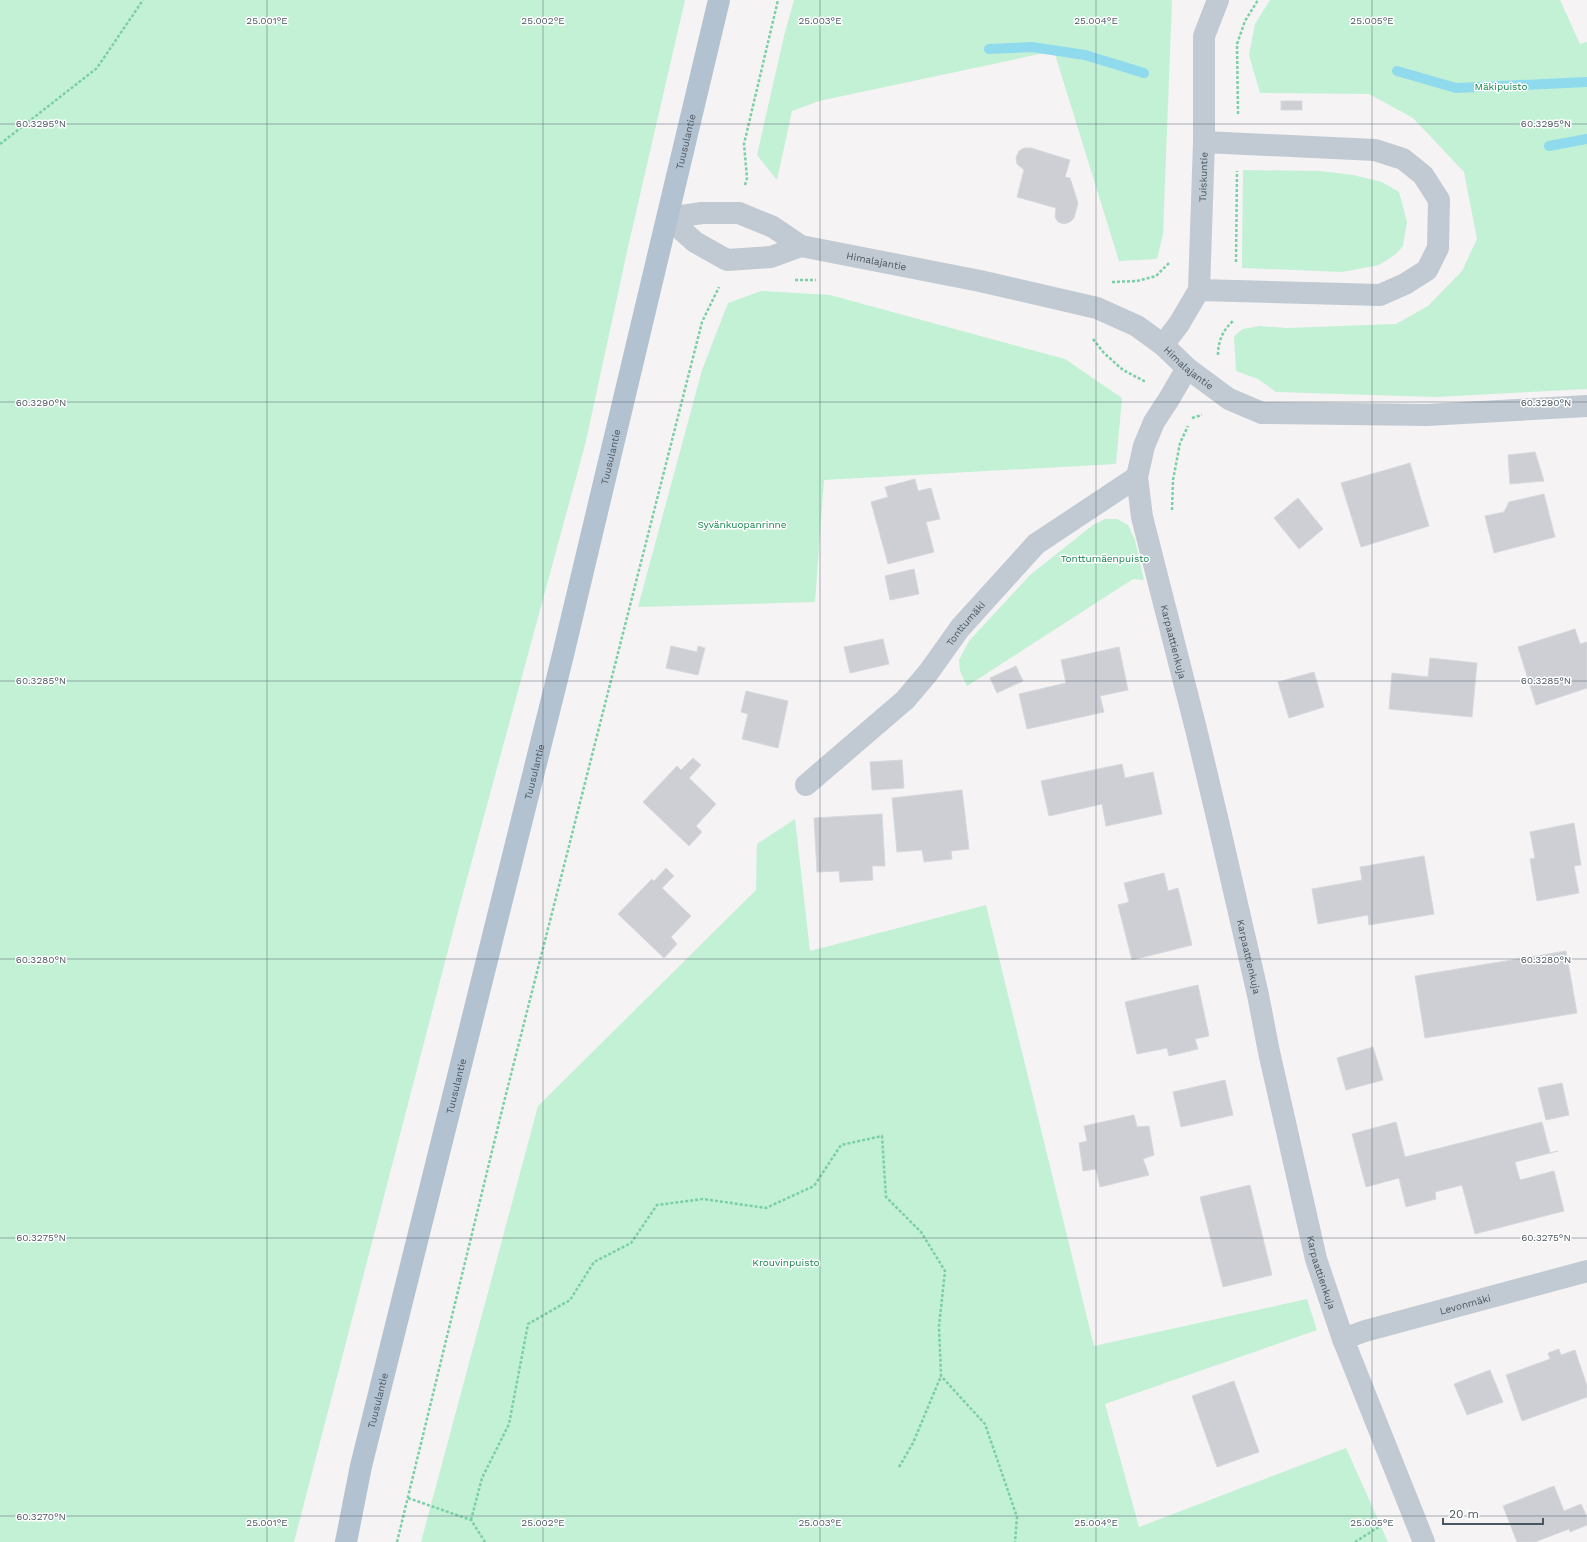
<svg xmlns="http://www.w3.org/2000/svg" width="1587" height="1542" viewBox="0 0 1587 1542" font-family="'Work Sans',sans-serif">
<rect width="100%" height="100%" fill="#f5f3f3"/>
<!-- green -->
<g fill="#c3f1d5">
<polygon points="0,0 685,0 628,247 586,441 459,908 294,1542 0,1542"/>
<polygon points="794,0 1172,0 1163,234 1157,259 1119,261 1054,51 819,101 792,111 777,180 757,155 784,36"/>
<polygon points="1270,0 1560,0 1580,44 1587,42 1587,389 1436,397 1276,392 1258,379 1236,371 1234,336 1243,329 1259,326 1287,328 1396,324 1428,306 1462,271 1477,239 1464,172 1413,118 1369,94 1260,93 1249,55 1255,24"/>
<polygon points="1243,170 1320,171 1353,175 1382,182 1399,192 1407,222 1403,246 1396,254 1379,265 1342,272 1242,268"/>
<polygon points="761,291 830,295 1065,359 1122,398 1116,464 824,480 815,602 638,607 702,370 728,303"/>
<polygon points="1105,519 1117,519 1128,525 1135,540 1144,580 1133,579 967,686 960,671 959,660 969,641 1030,575 1093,525"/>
<polygon points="795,819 810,951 986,905 1094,1346 1307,1299 1317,1330 1105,1404 1139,1527 1346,1448 1388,1542 421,1542 538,1106 756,890 757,844"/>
</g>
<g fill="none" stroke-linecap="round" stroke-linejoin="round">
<!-- stream -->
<g stroke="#90daee" stroke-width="10">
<polyline points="989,49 1032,47 1085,55 1144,73"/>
<polyline points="1397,71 1456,88 1587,82"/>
<polyline points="1549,146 1587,139"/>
</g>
</g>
<!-- building -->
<g fill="#cdcfd5" stroke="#d7d9de">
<rect x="1281" y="101" width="21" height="9"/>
<polygon points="1024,148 1031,148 1070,160 1065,177 1070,178 1078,203 1074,218 1070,222 1064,224 1058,222 1055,217 1056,208 1017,197 1024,170 1017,164 1016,157 1019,151"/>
<polygon points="1535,452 1544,481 1510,484 1508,455"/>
<polygon points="1410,463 1429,526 1361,547 1341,483"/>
<polygon points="915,479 918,491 931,488 940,519 926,522 934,552 888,564 871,502 888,497 885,487"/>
<polygon points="1544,494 1555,537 1494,553 1485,516 1504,512 1509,502"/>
<polygon points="1298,498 1323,529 1299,549 1274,518"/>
<polygon points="914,569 919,594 890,600 885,576"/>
<polygon points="1575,629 1580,644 1587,642 1587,688 1536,705 1518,647"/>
<polygon points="883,639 889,664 850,673 844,647"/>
<polygon points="671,646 697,652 698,646 705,648 698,675 666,668"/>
<polygon points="1119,647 1128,690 1100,696 1104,712 1027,729 1019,694 1066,683 1061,660"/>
<polygon points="1430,658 1477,663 1472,717 1389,709 1392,673 1428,677"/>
<polygon points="1016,666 1023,681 997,693 990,678"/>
<polygon points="1314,672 1324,707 1289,718 1278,682"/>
<polygon points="746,691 788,701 778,748 742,739 748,714 741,712"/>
<polygon points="693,758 701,765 689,778 716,804 696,826 702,832 689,846 643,802 677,766 681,770"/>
<polygon points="902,760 904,788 872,790 870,762"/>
<polygon points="1122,764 1125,778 1153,772 1162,814 1106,826 1102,804 1049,816 1041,781"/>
<polygon points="962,790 969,849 951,851 952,859 924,862 922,850 897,852 892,798"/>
<polygon points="882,814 885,866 872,866 873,880 840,882 839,871 817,872 814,818"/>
<polygon points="1574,823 1581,865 1574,866 1579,893 1537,901 1530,859 1535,858 1530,832"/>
<polygon points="1424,856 1434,914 1369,925 1368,915 1318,924 1312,889 1362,880 1360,867"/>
<polygon points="666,868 674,876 662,888 691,916 671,937 677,944 664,958 618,914 652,879 654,881"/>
<polygon points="1164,873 1168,891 1178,888 1192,945 1132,960 1118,905 1129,902 1124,883"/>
<polygon points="1566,951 1577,1013 1425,1038 1415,976"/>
<polygon points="1198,985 1209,1036 1195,1039 1198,1049 1169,1056 1167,1048 1137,1054 1125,1002"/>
<polygon points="1373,1047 1383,1080 1346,1090 1337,1058"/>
<polygon points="1225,1080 1233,1115 1181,1127 1173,1092"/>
<polygon points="1562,1083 1569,1115 1546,1120 1538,1088"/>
<polygon points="1134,1115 1137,1127 1149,1126 1154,1155 1143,1159 1149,1175 1100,1187 1096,1169 1083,1171 1079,1143 1087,1141 1084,1126"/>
<polygon points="1396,1122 1405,1157 1542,1122 1550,1153 1558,1151 1515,1162 1520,1180 1554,1171 1564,1211 1475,1234 1462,1185 1435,1192 1436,1199 1406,1207 1399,1178 1366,1187 1352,1134"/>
<polygon points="1250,1185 1272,1275 1223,1287 1200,1197"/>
<polygon points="1559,1349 1561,1355 1575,1350 1587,1386 1587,1397 1522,1421 1506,1375 1550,1359 1548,1353"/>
<polygon points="1490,1370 1503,1402 1467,1415 1454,1384"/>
<polygon points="1234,1381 1259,1452 1217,1467 1192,1396"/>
<polygon points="1554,1486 1564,1511 1581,1504 1587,1517 1587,1525 1570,1532 1569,1529 1535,1542 1517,1542 1503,1506"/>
</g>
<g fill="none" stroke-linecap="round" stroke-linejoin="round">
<!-- path -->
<g stroke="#7ad0a6" stroke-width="2.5" stroke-dasharray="3 2" stroke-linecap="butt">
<polyline points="1238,114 1237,44 1245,21 1258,0"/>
<polyline points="0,144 97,68 143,0"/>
<polyline points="745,185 747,178 744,144 778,0"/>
<polyline points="1236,262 1237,171"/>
<polyline points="795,280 816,280"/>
<polyline points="1112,282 1137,281 1156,276 1170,262"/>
<polyline points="1093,339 1104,353 1123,370 1146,382"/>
<path d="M1218,355C1218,341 1223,330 1233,321"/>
<polyline points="1192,418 1202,415"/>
<polyline points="1172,510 1173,480 1180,443 1188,426"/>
<polyline points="899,1467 913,1443 941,1376"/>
<polyline points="408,1498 471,1520 485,1542"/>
<polyline points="471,1520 482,1478 509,1424 528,1324 570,1300 594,1262 631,1243 657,1205 703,1199 766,1208 814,1186 841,1145 882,1136 886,1197 921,1232 945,1271 939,1326 941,1376 985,1424 1017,1517 1015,1542"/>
<polyline points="397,1542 504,1102 702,322 719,287"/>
<polyline points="1355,1542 1385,1523"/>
</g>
<!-- minor -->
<g stroke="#c1cad2" stroke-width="22">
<path id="s1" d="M668,218L702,213H739L773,227L801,246L980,281L1097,308L1137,326L1163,345L1187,368L1229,399L1262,413L1427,415L1587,406"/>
<polyline points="668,218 695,242 727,260 771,257 801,246"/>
<polyline points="1199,290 1380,295 1405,284 1427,270 1438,248 1439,200 1423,175 1403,159 1375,150 1204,142"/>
<path id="s2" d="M1163,345L1179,324L1199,290L1204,142V36L1218,0"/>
<path id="s3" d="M1187,368L1169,399L1154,422L1144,446L1137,477L1142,517L1196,729L1217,817L1258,995L1269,1052L1316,1259L1343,1339L1424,1542"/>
<path id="s4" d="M806,785L905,700L928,673L960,628L1036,544L1137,477"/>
<path id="s5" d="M1343,1339L1365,1331L1587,1271"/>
</g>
<!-- major -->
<path stroke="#b3c2d1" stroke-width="22" id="s6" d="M346,1542L361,1466L562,659L719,0"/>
</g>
<!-- ticks -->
<path fill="none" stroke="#4a5661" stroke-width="1" stroke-opacity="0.45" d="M267,0V1542M543,0V1542M820,0V1542M1096,0V1542M1372,0V1542M0,124H1587M0,402H1587M0,681H1587M0,959H1587M0,1238H1587M0,1516H1587"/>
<g text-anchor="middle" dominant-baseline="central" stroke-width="3" stroke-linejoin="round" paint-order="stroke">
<!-- park labels -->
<g font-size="10" fill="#17864f" stroke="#fff">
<text x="1501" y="86">Mäkipuisto</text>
<text x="742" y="524">Syvänkuopanrinne</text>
<text x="1105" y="558">Tonttumäenpuisto</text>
<text x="786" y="1262">Krouvinpuisto</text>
</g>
<!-- street labels -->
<g font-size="10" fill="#4a5661" stroke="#fff">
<text stroke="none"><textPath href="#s6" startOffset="1441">Tuusulantie</textPath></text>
<text stroke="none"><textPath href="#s2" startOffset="179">Tuiskuntie</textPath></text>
<text stroke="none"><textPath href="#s1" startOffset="219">Himalajantie</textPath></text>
<text stroke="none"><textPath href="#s1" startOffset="555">Himalajantie</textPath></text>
<text stroke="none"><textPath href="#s6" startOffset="1117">Tuusulantie</textPath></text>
<text stroke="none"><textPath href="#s4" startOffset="228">Tonttumäki</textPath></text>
<text stroke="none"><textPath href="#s3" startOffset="290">Karpaattienkuja</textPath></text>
<text stroke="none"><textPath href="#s6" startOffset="793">Tuusulantie</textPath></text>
<text stroke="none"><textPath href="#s3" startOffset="614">Karpaattienkuja</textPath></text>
<text stroke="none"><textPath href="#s6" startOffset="469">Tuusulantie</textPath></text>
<text stroke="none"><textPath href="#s3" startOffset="938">Karpaattienkuja</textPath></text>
<text stroke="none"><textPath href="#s5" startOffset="127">Levonmäki</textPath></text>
<text stroke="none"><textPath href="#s6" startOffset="145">Tuusulantie</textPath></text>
</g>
</g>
<g font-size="10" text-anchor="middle" fill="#4a5661" stroke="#fff" stroke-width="3" stroke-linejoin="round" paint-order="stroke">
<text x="267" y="24">25.001°E</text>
<text x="543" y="24">25.002°E</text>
<text x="820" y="24">25.003°E</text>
<text x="1096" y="24">25.004°E</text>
<text x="1372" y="24">25.005°E</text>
<text x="41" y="127">60.3295°N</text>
<text x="1546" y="127">60.3295°N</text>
<text x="41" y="406">60.3290°N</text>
<text x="1546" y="406">60.3290°N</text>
<text x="41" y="684">60.3285°N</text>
<text x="1546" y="684">60.3285°N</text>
<text x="41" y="963">60.3280°N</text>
<text x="1546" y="963">60.3280°N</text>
<text x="41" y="1241">60.3275°N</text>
<text x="1546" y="1241">60.3275°N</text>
<text x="41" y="1520">60.3270°N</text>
<text x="267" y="1526">25.001°E</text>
<text x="543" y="1526">25.002°E</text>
<text x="820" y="1526">25.003°E</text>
<text x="1096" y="1526">25.004°E</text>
<text x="1372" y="1526">25.005°E</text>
</g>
<!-- scale -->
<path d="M1443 1518v6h100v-6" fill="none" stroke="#4a5661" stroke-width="2"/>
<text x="1449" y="1518" font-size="12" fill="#4a5661" stroke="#ffffff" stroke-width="3" paint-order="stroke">20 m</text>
</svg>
